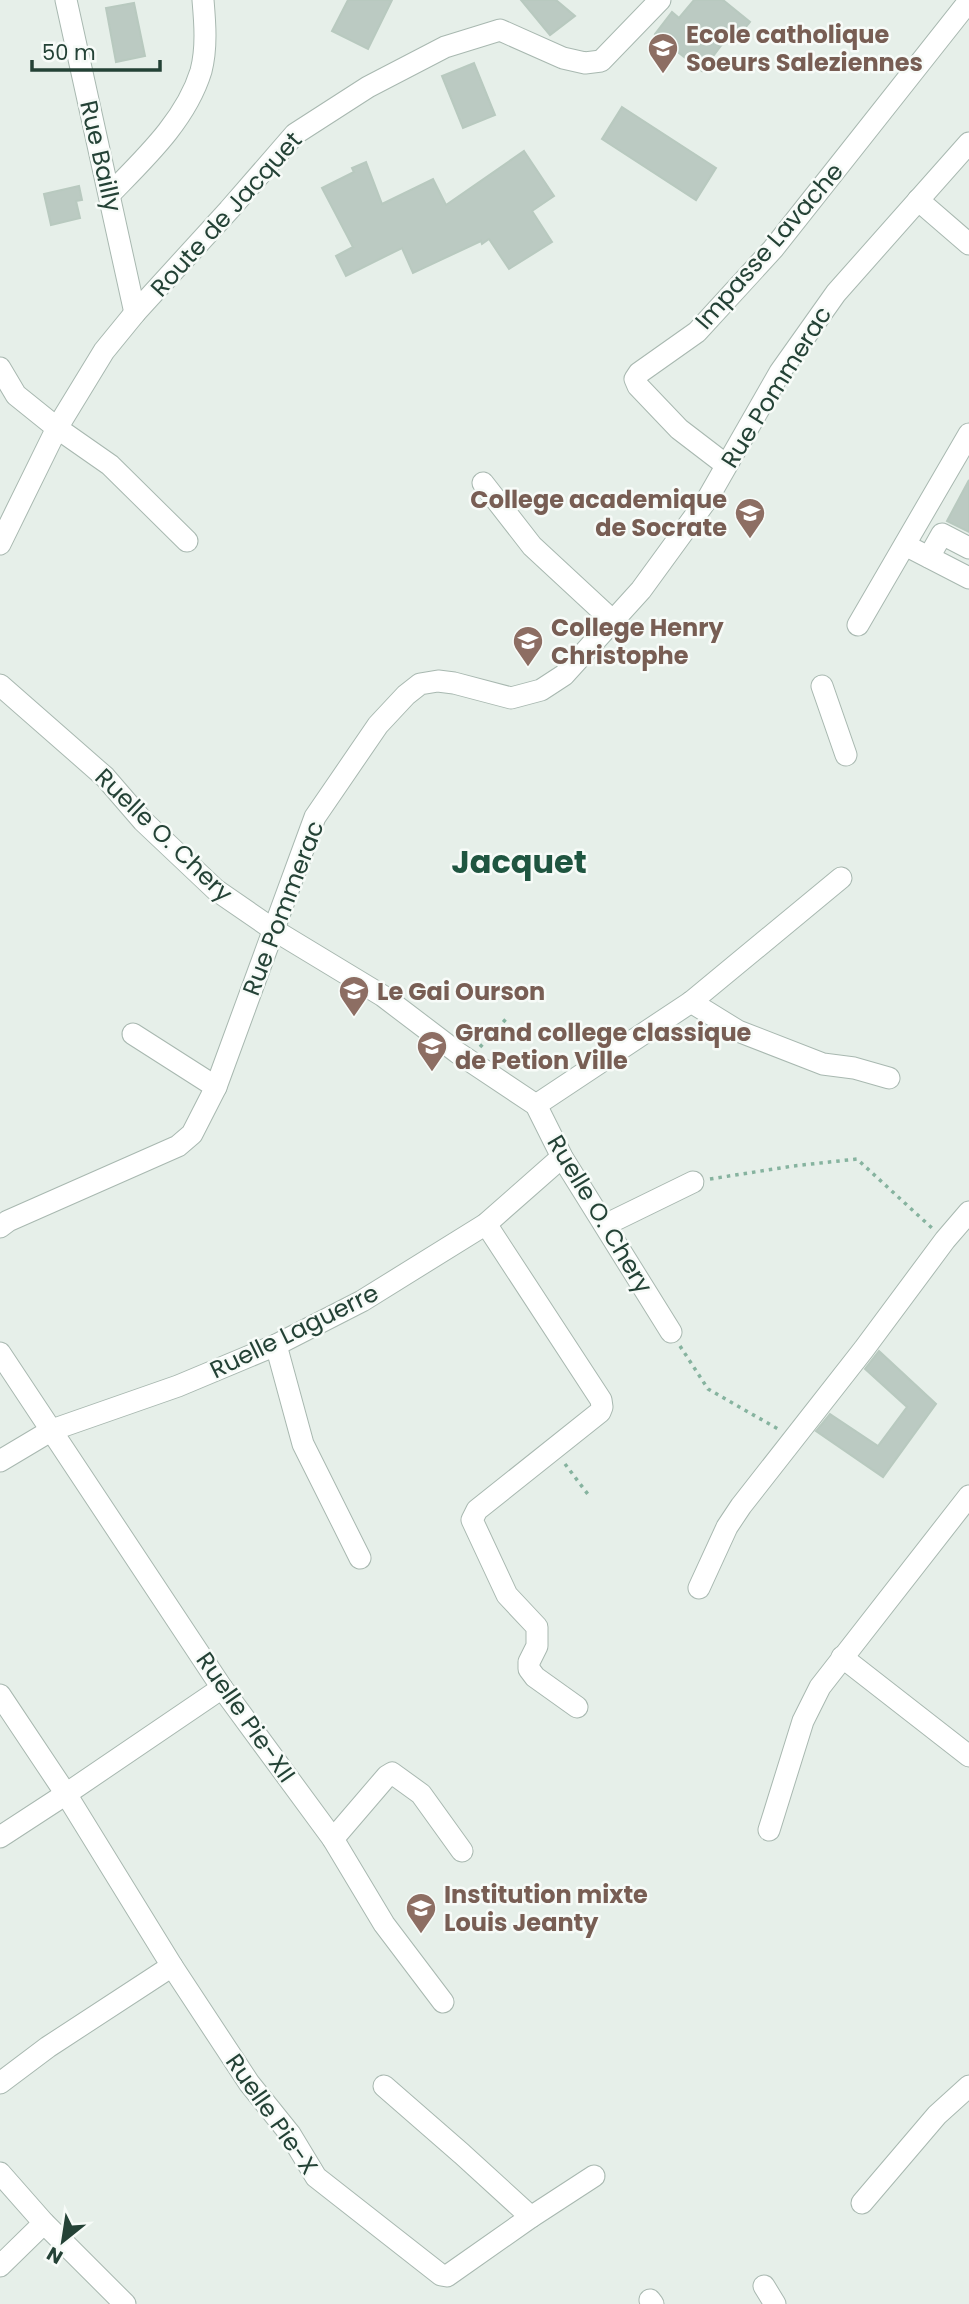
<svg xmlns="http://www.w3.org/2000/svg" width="969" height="2304" viewBox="0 0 969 2304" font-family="Poppins,sans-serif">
<rect width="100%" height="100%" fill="#e6efe9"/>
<!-- building -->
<g fill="#bbcac2" stroke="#b8c9bf" stroke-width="2">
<polygon points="348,0 392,0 368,49 332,31"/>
<polygon points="521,0 556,0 575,16 550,35"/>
<polygon points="694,0 723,0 750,22 732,44 726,39 702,71 655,34 672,12 679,18"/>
<polygon points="134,3 145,56 116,62 106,8"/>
<polygon points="474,63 495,115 463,128 442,76"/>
<polygon points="622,107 716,168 696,200 602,139"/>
<polygon points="524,151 554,196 532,211 552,242 509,269 489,239 482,244 481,241 413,273 402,248 346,276 336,256 353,247 322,188 354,172 352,168 366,162 382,204 433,179 446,205"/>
<polygon points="79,186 82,200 76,201 80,218 51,225 44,194"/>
<polygon points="969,480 969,532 947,521"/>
<polygon points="879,1351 936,1404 883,1477 816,1431 830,1414 878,1446 907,1407 865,1369"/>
</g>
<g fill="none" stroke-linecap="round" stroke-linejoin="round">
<!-- minor casing -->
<g stroke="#a8b8b0" stroke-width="23">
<g id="minor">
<polyline points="66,0 135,313"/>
<path d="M110,194C145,158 186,120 201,71C207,48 205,23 203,0"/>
<polyline points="918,200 969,244"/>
<polyline points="0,368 16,395 57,428 110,465 187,541"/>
<polyline points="726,465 679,429 638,386 635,379 639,373 697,332 773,249 969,1"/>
<polyline points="483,483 532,546 614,622"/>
<polyline points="0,544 57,428 104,351 135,313 229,210 295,134 368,87 445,47 500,30 563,58 585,63 601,61 660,0"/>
<polyline points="905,545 969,578"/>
<polyline points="929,557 942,534 969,548"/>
<polyline points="858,625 969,434"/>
<polyline points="0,685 105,777 143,821 216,890 274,930 383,996 458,1053 536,1105 562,1157 671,1332"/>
<polyline points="822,686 846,755"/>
<polyline points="691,1002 738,1031 823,1064 854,1068 889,1078"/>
<polyline points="133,1034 216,1087"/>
<polyline points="536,1105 691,1002 841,878"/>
<polyline points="486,1224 601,1400 602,1407 600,1412 477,1510 472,1520 507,1595 537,1627 537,1646 529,1662 529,1669 535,1677 577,1707"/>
<polyline points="605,1225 693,1182"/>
<polyline points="0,1227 8,1221 178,1146 192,1134 216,1087 315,817 378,725 406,695 420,684 438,681 454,683 511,698 541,690 564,675 641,590 708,498 780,372 836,293 969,143"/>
<polyline points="276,1345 303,1444 360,1558"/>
<polyline points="0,1353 222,1688 333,1839 384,1924 443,2002"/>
<polyline points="0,1461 52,1430 178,1386 276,1345 362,1301 486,1224 562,1157"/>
<polyline points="699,1588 727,1527 741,1506 864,1349 945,1240 969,1212"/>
<polyline points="842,1657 969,1756"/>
<polyline points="0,1695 66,1794 172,1966 249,2083 290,2134 316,2177 441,2275 447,2276 531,2217 462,2154 384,2086"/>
<polyline points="769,1830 803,1721 820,1687 969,1496"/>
<polyline points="0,1837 66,1794 222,1688"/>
<polyline points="333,1839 387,1776 392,1773 421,1794 462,1851"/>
<polyline points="0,2083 48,2047 172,1966"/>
<polyline points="0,2173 44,2223 125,2304"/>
<polyline points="862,2203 937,2115 969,2086"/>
<polyline points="531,2217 594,2176"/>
<polyline points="0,2266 44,2223"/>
<polyline points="764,2286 775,2304"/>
<polyline points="650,2300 653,2304"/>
</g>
</g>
<!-- path -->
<g stroke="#86b39f" stroke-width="3.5" stroke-dasharray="3.5 5" stroke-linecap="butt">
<polyline points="480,1047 507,1018"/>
<polyline points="710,1179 793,1166 857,1159 933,1229"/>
<polyline points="680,1346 708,1389 778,1429"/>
<polyline points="565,1464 590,1497"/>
</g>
<!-- minor -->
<use href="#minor" stroke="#fff" stroke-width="21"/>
</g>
<!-- icons -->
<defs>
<g id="school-pin" transform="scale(1.575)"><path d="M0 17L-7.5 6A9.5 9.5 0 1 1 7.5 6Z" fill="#8d6e63" stroke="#f7fbf8"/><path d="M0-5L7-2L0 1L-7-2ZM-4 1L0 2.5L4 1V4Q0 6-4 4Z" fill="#fff"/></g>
</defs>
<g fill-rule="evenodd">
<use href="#school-pin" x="663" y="48"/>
<use href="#school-pin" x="750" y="513"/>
<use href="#school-pin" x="528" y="641"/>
<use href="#school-pin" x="354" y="991"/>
<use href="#school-pin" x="432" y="1046"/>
<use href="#school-pin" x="421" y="1908"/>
</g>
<g text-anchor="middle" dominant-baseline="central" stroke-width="5" stroke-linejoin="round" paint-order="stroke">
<!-- education labels -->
<g font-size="24" font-weight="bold" fill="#785e54" stroke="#f7fbf8" text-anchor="start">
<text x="686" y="34">Ecole catholique<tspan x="686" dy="28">Soeurs Saleziennes</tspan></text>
<text x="727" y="499" text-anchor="end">College academique<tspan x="727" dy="28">de Socrate</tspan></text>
<text x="551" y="627">College Henry<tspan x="551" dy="28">Christophe</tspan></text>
<text x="377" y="991">Le Gai Ourson</text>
<text x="455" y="1032">Grand college classique<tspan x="455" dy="28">de Petion Ville</tspan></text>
<text x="444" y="1894">Institution mixte<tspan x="444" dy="28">Louis Jeanty</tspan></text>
</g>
<!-- street labels -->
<g font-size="24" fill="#244236" stroke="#f7fbf8">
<text transform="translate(101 156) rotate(77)">Rue Bailly</text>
<text transform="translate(226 214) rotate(-48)">Route de Jacquet</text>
<text transform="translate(769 246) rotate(-49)">Impasse Lavache</text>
<text transform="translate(776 387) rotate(-58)">Rue Pommerac</text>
<text transform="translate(164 835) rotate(44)">Ruelle O. Chery</text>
<text transform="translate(283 908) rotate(-69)">Rue Pommerac</text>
<text transform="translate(600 1214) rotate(59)">Ruelle O. Chery</text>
<text transform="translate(294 1331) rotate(-26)">Ruelle Laguerre</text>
<text transform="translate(246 1717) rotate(55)">Ruelle Pie-XII</text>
<text transform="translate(272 2114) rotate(55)">Ruelle Pie-X</text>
</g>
<!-- district labels -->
<g font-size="32" font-weight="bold" fill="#1f5540" stroke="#f7fbf8">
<text x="519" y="861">Jacquet</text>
</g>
</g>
<!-- north arrow -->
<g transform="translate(63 2241) rotate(210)" stroke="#f7fbf8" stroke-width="5" paint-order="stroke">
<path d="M0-5L12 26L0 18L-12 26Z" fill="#244236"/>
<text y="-10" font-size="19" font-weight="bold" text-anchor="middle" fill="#244236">N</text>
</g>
<!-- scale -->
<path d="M32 60v10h128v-10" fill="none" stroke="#244236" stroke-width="3.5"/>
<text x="42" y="60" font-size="21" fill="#244236" stroke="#f7fbf8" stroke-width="5" paint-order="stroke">50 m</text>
</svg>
